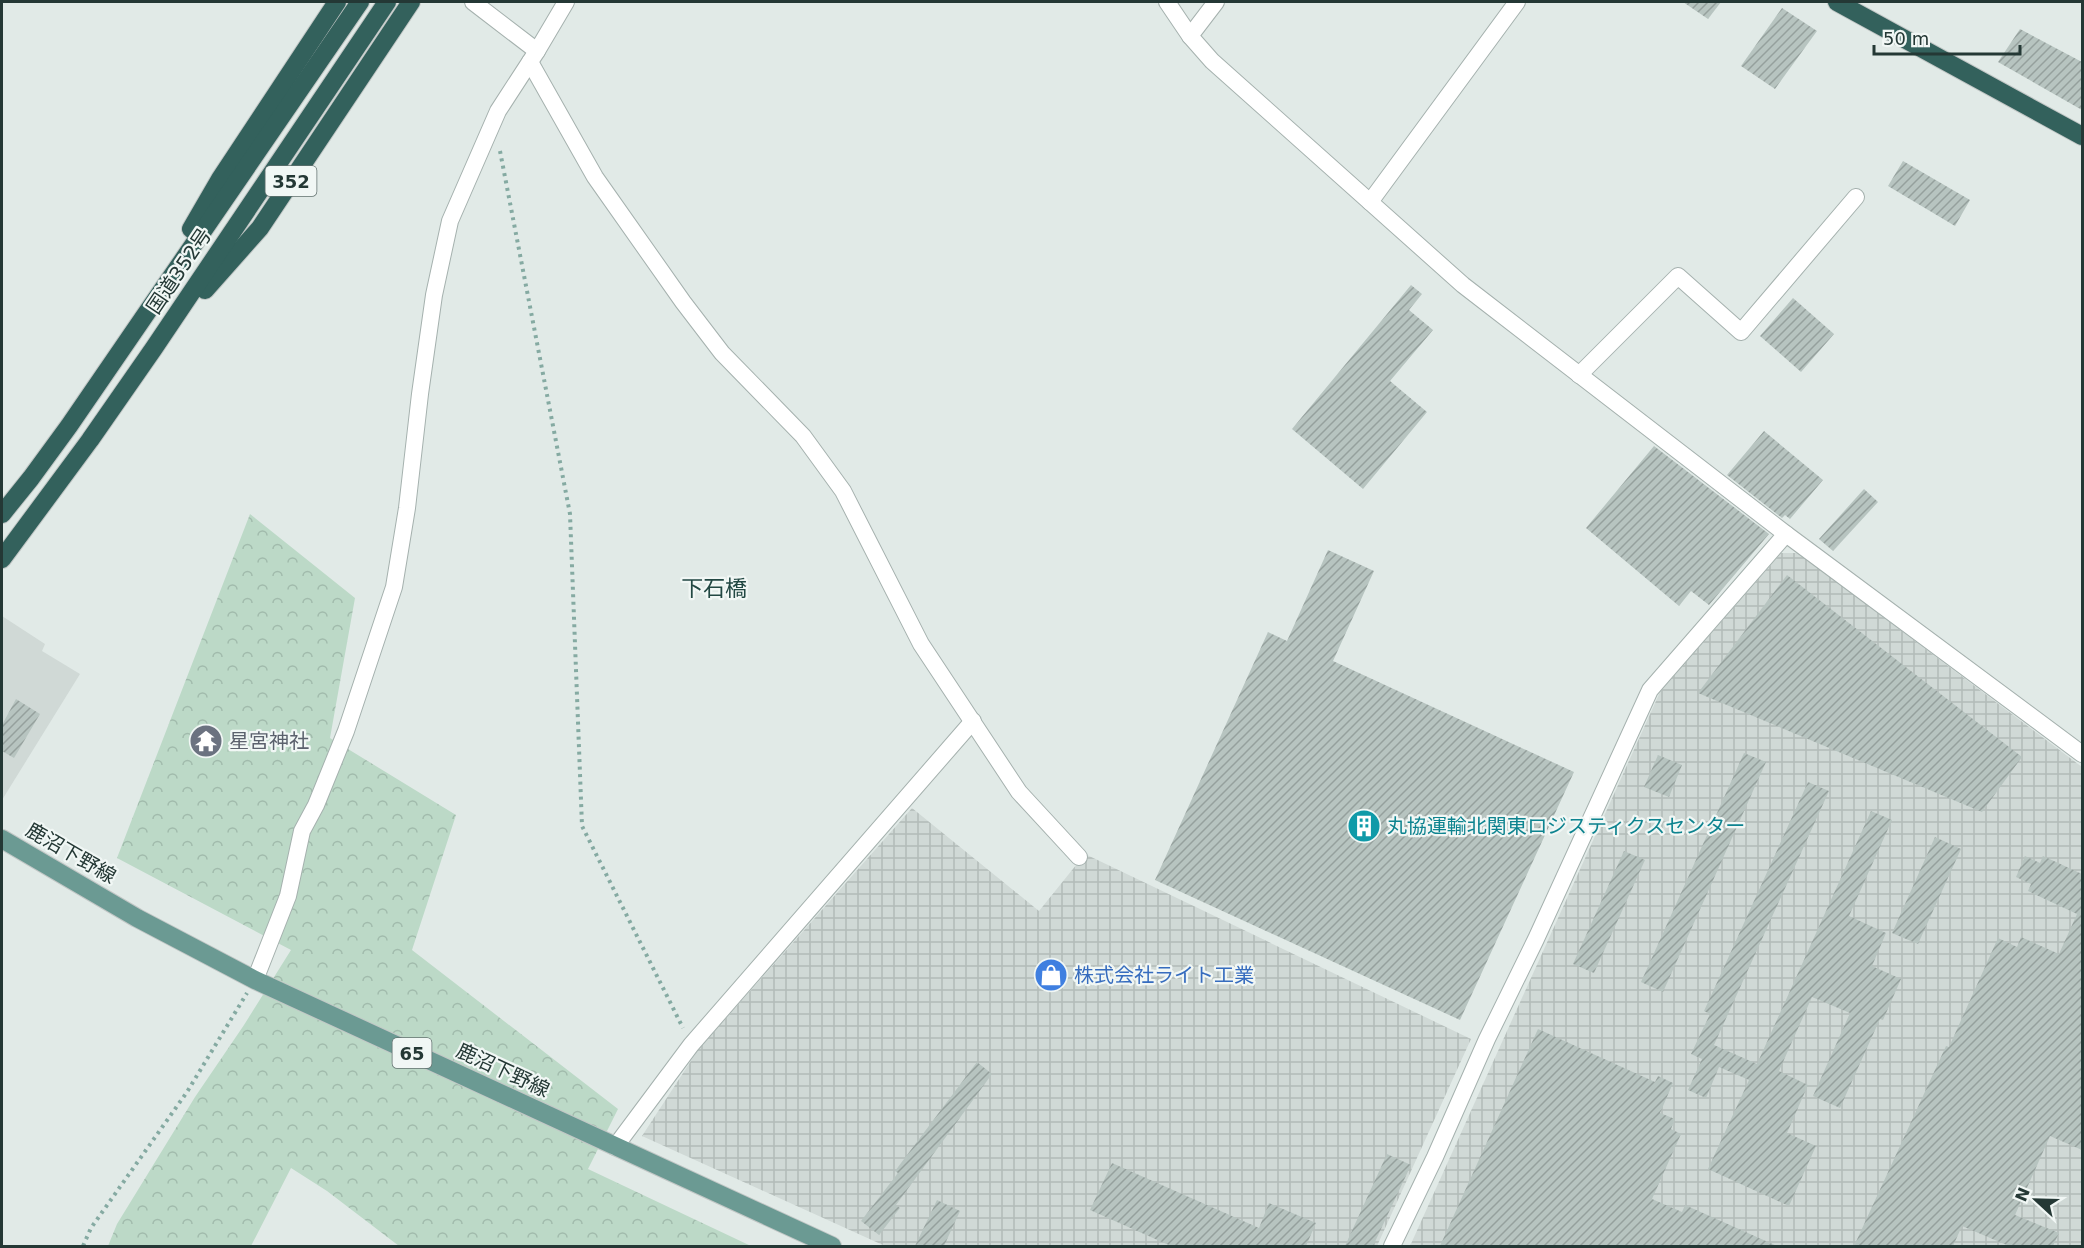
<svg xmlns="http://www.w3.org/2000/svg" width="2084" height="1248" viewBox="0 0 2084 1248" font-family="'DejaVu Sans','Noto Sans JP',sans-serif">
<defs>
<pattern id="industrial-grid" width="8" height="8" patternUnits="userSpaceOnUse" patternTransform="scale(1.5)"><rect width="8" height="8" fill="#d0d9d6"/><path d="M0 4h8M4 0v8" fill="none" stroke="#b2bbb8"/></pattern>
<pattern id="forest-crowns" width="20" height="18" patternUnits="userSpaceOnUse" patternTransform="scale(1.5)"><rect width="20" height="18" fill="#bcd9c7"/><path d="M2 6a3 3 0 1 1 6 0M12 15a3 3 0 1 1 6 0" fill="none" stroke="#a1bbac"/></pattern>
<pattern id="building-hatch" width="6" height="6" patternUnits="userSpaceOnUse" patternTransform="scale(1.5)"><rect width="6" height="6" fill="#b7c4c0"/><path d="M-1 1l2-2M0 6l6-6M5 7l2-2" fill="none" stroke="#95a09d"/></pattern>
</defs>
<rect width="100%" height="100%" fill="#e1eae7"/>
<!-- built -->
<polygon fill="#d0d9d6" points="2,616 45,644 42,651 80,674 2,800"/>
<!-- industrial -->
<g fill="url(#industrial-grid)">
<polygon points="1781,553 1798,553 2082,767 2082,1246 1410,1246 1660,692"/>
<polygon points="912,808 1039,911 1085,854 1471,1039 1377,1246 885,1246 642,1136 698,1050"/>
</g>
<!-- forest -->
<polygon fill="url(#forest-crowns)" points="250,514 355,598 330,738 456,815 412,950 618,1109 588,1169 751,1246 399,1246 327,1191 291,1168 251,1246 108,1246 117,1224 195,1097 244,1025 291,950 117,858"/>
<!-- building -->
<g fill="url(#building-hatch)">
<polygon points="1683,2 1721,2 1708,19"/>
<polygon points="1782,8 1817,31 1775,89 1741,66"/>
<polygon points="2020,29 2082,62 2082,110 1998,62"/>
<polygon points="1903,161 1970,200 1955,226 1888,186"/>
<polygon points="1411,285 1422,294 1409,310 1433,330 1390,381 1427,412 1363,489 1292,429"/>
<polygon points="1793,298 1834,334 1801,372 1760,336"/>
<polygon points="1764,431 1823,480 1790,519 1785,515 1782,518 1727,475"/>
<polygon points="1654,446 1769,534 1709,605 1691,591 1679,606 1586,528"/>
<polygon points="1864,489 1878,502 1833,551 1819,539"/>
<polygon points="1328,550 1374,571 1333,661 1574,772 1460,1020 1155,880 1268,632 1287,641"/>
<polygon points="1787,575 2022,757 1982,812 1698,693"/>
<polygon points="16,699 40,714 14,758 2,751 2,725"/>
<polygon points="1744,753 1766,762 1663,992 1641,982"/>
<polygon points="1658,755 1682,765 1669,797 1644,787"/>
<polygon points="1808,782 1829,791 1714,1045 1757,1064 1871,811 1892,820 1849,916 1886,933 1872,966 1901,979 1883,1020 1880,1019 1840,1108 1813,1096 1850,1013 1812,997 1779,1071 1808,1085 1787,1133 1816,1146 1789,1206 1708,1169 1749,1080 1719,1067 1706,1098 1688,1090 1702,1059 1691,1054 1710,1014 1704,1011"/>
<polygon points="1935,837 1961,849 1918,944 1892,933"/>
<polygon points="1624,851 1645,860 1594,973 1573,964"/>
<polygon points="2025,856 2040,863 2043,856 2082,874 2082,1150 2050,1136 2015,1215 2059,1233 2053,1246 2009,1246 1962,1226 1953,1246 1854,1246 1946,1046 1949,1047 1998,938 2017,947 2021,937 2059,954 2077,914 2028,891 2031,884 2016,877"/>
<polygon points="1538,1029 1655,1082 1658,1076 1673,1083 1660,1113 1675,1119 1671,1129 1681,1134 1652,1199 1682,1212 1685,1205 1777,1246 1440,1246"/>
<polygon points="977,1062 992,1074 896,1205 900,1208 879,1235 861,1221 898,1173 895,1171"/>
<polygon points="1387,1154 1411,1165 1373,1246 1345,1246"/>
<polygon points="1112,1163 1259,1228 1269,1203 1316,1223 1306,1246 1171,1246 1090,1210"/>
<polygon points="937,1200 960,1211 944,1246 915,1246"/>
</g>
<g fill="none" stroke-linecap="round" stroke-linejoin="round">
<!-- street casing -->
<g stroke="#a5b1ae" stroke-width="18">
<g id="street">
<polyline points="473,2 537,51"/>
<polyline points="1167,2 1190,36 1212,61 1463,285 1786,534 2082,754"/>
<polyline points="1190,36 1216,2"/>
<polyline points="530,62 595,177 683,302 722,353 803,436 843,491 921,644 1019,792 1079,857"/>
<polyline points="1370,202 1517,2"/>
<polyline points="1579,375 1678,276 1741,332 1856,197"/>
<polyline points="255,980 288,896 302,831 316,805 346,731 394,587 407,508 420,394 434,295 450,221 498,111 537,51 566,2"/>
<polyline points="615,1147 691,1045 973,721"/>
<polyline points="1392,1246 1435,1157 1487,1039 1536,939 1650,690 1786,534"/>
</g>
</g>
<!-- primary casing -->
<g stroke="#c2c7c6" stroke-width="20">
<polyline id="primary" points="2,839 137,918 255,980 832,1246"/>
</g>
<!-- highway casing -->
<g stroke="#c2c7c6" stroke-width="20">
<g id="highway">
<polyline points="1837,2 2082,136"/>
<polyline points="191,229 220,179 337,2"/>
<polyline points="205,290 260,228 411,2"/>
<polyline points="2,514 31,478 69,426 360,2"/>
<polyline points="2,559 90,440 154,348 387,2"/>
</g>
</g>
<!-- path -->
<g stroke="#85aaa2" stroke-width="4" stroke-dasharray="3 4.5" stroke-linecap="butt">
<polyline points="500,151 570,514 582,826 683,1028"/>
<polyline points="83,1246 91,1228 187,1092 247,993"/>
</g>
<!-- street -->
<use href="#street" stroke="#fff" stroke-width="16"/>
<!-- primary -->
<use href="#primary" stroke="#6b9a93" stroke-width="18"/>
<!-- highway -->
<use href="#highway" stroke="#33615c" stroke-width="18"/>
</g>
<!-- icons -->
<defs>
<g id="temple-disc" transform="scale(1.725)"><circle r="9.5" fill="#6b7280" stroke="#f1f7f5"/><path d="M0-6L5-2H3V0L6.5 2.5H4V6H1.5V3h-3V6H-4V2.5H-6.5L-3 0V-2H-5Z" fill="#fff"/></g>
<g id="building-disc" transform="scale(1.725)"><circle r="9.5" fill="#0f9aa8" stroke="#f1f7f5"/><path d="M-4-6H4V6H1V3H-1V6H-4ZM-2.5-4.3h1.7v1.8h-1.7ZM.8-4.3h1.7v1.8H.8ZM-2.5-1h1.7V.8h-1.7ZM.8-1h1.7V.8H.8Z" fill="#fff"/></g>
<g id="shop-disc" transform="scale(1.725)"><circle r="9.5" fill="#3f7fe0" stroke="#f1f7f5"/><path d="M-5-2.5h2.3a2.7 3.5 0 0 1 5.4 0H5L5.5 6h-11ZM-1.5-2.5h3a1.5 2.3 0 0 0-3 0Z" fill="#fff"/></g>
</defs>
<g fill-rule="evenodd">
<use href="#temple-disc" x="206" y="741"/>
<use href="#building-disc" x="1364" y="826"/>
<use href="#shop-disc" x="1051" y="975"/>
</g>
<g text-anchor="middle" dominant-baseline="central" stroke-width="4.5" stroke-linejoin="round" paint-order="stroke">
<!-- shield labels -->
<g fill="#f1f7f5" stroke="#62716f" stroke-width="1.5">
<rect x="265.5" y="166" width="51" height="30" rx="4.5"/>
<rect x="392.5" y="1038" width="39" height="30" rx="4.5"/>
</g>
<g font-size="18" font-weight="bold" fill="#243835">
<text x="291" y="181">352</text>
<text x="412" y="1053">65</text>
</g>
<!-- street labels -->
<g font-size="20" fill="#243835" stroke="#f1f7f5">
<text transform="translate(179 271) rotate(-56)">国道352号</text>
<text transform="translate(71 853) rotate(30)">鹿沼下野線</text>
<text transform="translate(503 1070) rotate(25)">鹿沼下野線</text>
</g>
<!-- worship labels -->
<g font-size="20" fill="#5b616d" stroke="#f1f7f5" text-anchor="start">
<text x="229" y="741">星宮神社</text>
</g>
<!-- culture labels -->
<g font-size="20" fill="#0d838f" stroke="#f1f7f5" text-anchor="start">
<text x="1387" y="826">丸協運輸北関東ロジスティクスセンター</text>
</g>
<!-- shop labels -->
<g font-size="20" fill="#366cbe" stroke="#f1f7f5" text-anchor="start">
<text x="1074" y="975">株式会社ライト工業</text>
</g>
<!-- quarter labels -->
<g font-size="22" fill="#224843" stroke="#f1f7f5">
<text x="714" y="588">下石橋</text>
</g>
</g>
<!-- border -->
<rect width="2084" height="1248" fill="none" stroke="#243835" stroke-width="6"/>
<!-- north arrow -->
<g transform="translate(2036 1200) rotate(292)" stroke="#f1f7f5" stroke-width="4.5" paint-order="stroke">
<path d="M0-4.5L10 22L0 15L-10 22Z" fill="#243835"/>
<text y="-9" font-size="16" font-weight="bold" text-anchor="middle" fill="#243835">N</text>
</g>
<!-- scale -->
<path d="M1874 45v9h146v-9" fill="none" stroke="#243835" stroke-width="3"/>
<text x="1883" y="45" font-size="18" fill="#243835" stroke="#f1f7f5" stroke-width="4.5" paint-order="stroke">50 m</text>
</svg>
